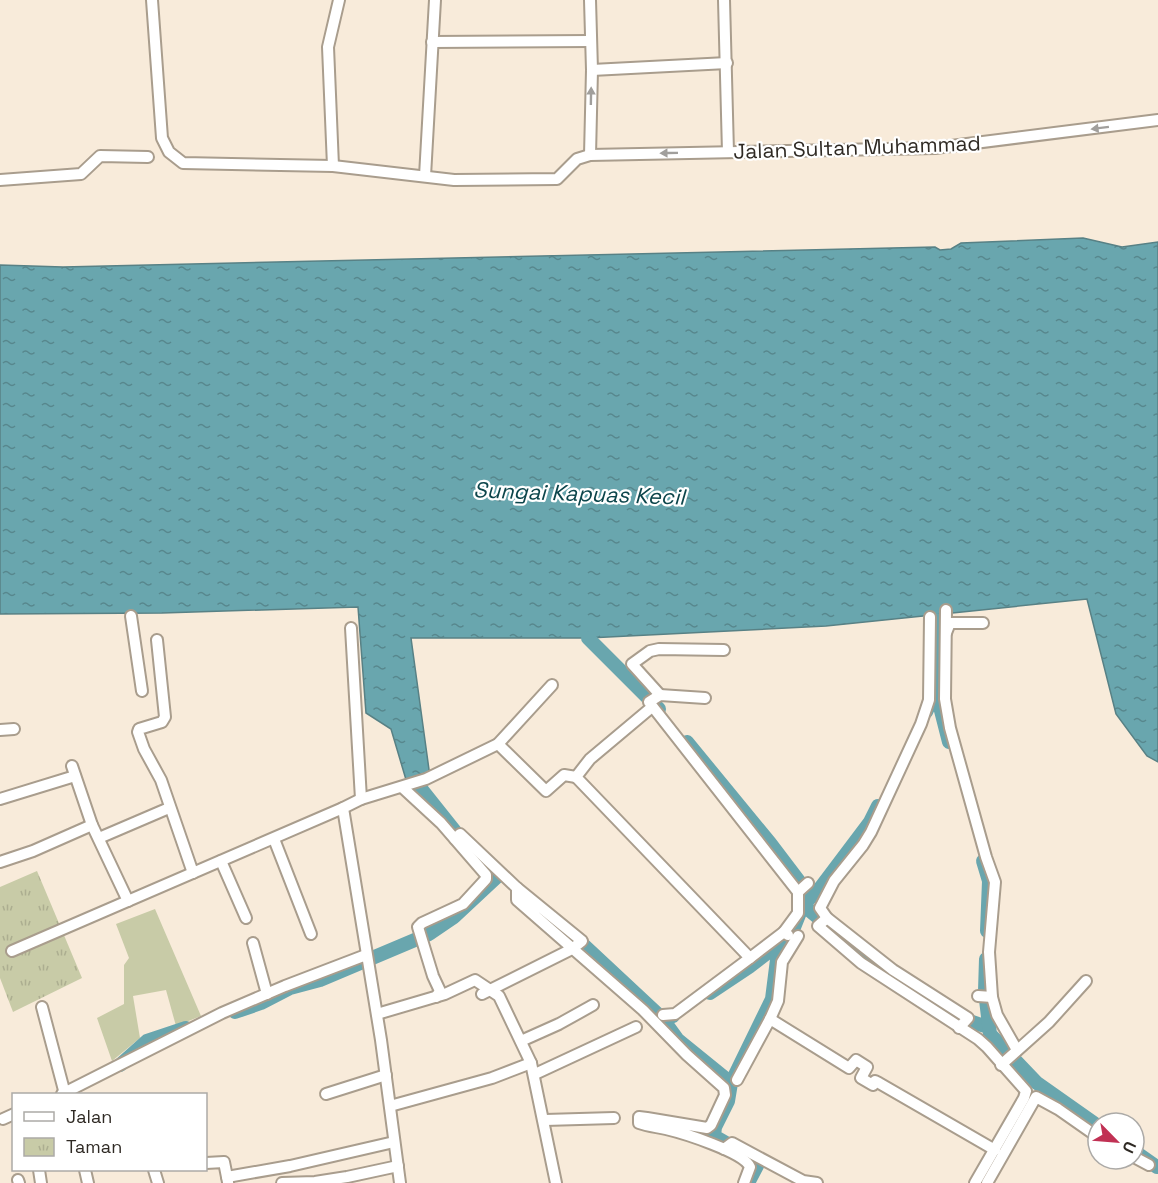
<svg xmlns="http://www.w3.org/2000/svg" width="1158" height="1183" viewBox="0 0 1158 1183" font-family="'Space Grotesk',sans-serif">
<defs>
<pattern id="park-tufts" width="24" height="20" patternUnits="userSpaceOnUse" patternTransform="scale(1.5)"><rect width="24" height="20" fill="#c8cba7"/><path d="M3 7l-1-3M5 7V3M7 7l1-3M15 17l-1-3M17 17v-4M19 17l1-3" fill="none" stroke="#acae90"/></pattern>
<pattern id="water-ripples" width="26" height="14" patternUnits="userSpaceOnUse" patternTransform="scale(1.5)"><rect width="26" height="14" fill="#69a6ae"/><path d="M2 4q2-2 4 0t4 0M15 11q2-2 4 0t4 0" fill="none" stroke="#57878d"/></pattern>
</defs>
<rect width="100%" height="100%" fill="#f8ebda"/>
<!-- grass -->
<polygon fill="#c8cba7" points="155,909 201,1016 176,1026 166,990 133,996 140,1038 112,1061 97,1018 124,1004 124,965 129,958 116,924"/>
<!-- park -->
<polygon fill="url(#park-tufts)" points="37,871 82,978 13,1012 0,978 0,887"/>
<!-- water -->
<polygon fill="url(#water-ripples)" stroke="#588185" stroke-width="1.5" points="1083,238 1122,247 1158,242 1158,762 1147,756 1116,714 1087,599 826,626 588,638 411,638 430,777 407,783 391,729 366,713 358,607 162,613 0,614 0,265 63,267 935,247 940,250 951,249 961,243"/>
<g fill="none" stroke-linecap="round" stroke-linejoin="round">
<!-- canal -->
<g stroke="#69a6ae" stroke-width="14">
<polyline points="588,638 659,709"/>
<polyline points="936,691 949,742"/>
<polyline points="926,712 936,691 936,620"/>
<polyline points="687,742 770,843 811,897"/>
<polyline points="415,781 466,845"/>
<polyline points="983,861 989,881 987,931"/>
<path d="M803,905C857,949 921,1011 989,1027"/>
<polyline points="573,935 662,1018 673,1016"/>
<polyline points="986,959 985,991 990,1034 1037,1083 1098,1126"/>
<polyline points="710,993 749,967 779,944"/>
<polyline points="235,1012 261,1003 290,988 320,980 429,934 454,917 499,875"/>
<polyline points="662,1018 678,1040 731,1083"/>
<polyline points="120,1065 147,1041 186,1028"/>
<polyline points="1134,1151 1157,1167"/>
<polyline points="748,1183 759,1162 714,1136 715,1127 728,1101 731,1083 772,999 779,944 789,940 803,905 821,887 870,822 878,806"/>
</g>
<!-- minor casing -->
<g stroke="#a99d8d" stroke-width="14">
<g id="minor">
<polyline points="152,0 162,138 169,152 183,163 333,166 454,180 557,179 577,159 590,155 935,148 1158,120"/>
<polyline points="724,0 728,152"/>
<polyline points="432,42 591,41"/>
<polyline points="592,70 727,63"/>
<polyline points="590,155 592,70 590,0"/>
<polyline points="333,166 328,47 339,0"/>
<polyline points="425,176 435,0"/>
<polyline points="0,180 81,174 100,156 148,157"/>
<polyline points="946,610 945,699 950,728 986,857 995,882 989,952 992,997 997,1015 1017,1050"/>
<polyline points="131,616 142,691"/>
<polyline points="930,617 929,700 921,724 871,832 863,845 834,881 820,908 827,918 893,970 968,1018 959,1028"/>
<polyline points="351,628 361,799"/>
<polyline points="946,633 950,623 983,623"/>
<polyline points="157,640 165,717 162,722 139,729 138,732 144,749 161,780 193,873"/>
<polyline points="660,695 632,664 650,651 659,649 724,650"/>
<polyline points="705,698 660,695 649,702 798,892"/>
<polyline points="652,707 590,759 576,777 750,958 784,932"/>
<polyline points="0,730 14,729"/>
<polyline points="498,744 546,791 564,775 576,777"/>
<polyline points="72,766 92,825 128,901"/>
<polyline points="402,787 441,823 486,875 486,879 463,904 422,923 418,927 433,976 440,991 436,997"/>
<polyline points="0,799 75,776"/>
<polyline points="99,838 169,808"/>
<polyline points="274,839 311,934"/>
<polyline points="455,839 460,834 517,888"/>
<polyline points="221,861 246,918"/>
<polyline points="0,862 33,851 92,825"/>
<polyline points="827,918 818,926 861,963 978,1039 987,1047 1026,1091 1024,1098 975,1183"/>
<polyline points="788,935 784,932 798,913 798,892 808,883"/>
<polyline points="253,943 267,994"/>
<polyline points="12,951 343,808"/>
<path d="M482,994L572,949L582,941L517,888V900L643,1010L687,1055L724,1088L725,1095L711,1125L707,1128L647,1118L639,1117V1123C647,1126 657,1127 666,1129C683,1133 744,1152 750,1167L744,1183"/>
<polyline points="978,996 992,997"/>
<polyline points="42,1007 65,1094"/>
<polyline points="377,1014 445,994 475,980 499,996 531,1063 556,1183"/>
<polyline points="663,1015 675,1014 750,958"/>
<polyline points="770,1019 778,1001 782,962 798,936"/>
<polyline points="521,1041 559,1024 593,1005"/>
<polyline points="1001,1065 1049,1022 1086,981"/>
<polyline points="535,1074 636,1027"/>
<polyline points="737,1080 770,1019 849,1068 856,1060 867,1067 861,1078 873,1085 875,1081 879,1083 995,1150"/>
<polyline points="62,1094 222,1013 285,986 366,955"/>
<polyline points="326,1094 386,1075"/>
<polyline points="390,1106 492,1078 531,1063"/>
<polyline points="3,1119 14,1114"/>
<polyline points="545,1120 614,1118"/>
<polyline points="724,1149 732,1143 803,1181 817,1183"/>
<polyline points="1134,1157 1149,1165"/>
<polyline points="206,1163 224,1162 228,1182"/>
<polyline points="39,1170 41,1183"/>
<polyline points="85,1170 88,1183"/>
<polyline points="154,1170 158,1183"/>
<polyline points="227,1177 290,1166 394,1142"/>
<polyline points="18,1180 19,1183"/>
<polyline points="282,1183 315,1182 347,1177 398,1166"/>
<polyline points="400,1183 381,1040 343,808 361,799 426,779 498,744 552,685"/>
<polyline points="987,1183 1036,1097 1058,1109 1098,1137"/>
</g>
</g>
<!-- minor -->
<use href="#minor" stroke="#fff" stroke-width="10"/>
</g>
<!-- one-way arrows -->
<defs><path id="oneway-solid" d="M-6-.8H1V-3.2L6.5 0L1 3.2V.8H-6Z" transform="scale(1.5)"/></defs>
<g fill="#a19f9c">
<use href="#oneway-solid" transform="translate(591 96) rotate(-89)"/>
<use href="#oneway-solid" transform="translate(1100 128) rotate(173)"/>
<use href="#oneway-solid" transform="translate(669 153) rotate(179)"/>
</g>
<g text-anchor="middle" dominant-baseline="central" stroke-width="4.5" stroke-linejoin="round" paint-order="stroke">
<!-- street labels -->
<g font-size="21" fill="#2f2a24" stroke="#fff">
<text transform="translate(857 147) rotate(-2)">Jalan Sultan Muhammad</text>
</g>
<!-- water labels -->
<g font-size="22" font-style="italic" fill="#0c454b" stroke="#fff">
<text transform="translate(579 493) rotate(2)">Sungai Kapuas Kecil</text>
</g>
</g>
<!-- legend -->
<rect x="12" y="1093" width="195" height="78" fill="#ffffff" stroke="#acaaa7" stroke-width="1.5"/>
<rect x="24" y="1112" width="30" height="9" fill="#ffffff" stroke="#acaaa7" stroke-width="1.5"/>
<text x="66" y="1123" font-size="18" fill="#2f2a24">Jalan</text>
<rect x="24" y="1138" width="30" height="18" fill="url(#park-tufts)" stroke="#acaaa7" stroke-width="1.5"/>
<text x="66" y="1153" font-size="18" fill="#2f2a24">Taman</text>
<!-- north arrow -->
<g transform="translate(1116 1141) rotate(115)"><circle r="28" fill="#ffffff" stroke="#acaaa7" stroke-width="1.5"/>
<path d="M0-4.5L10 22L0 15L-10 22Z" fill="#c13154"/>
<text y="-9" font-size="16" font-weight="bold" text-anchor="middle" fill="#2f2a24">U</text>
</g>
</svg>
